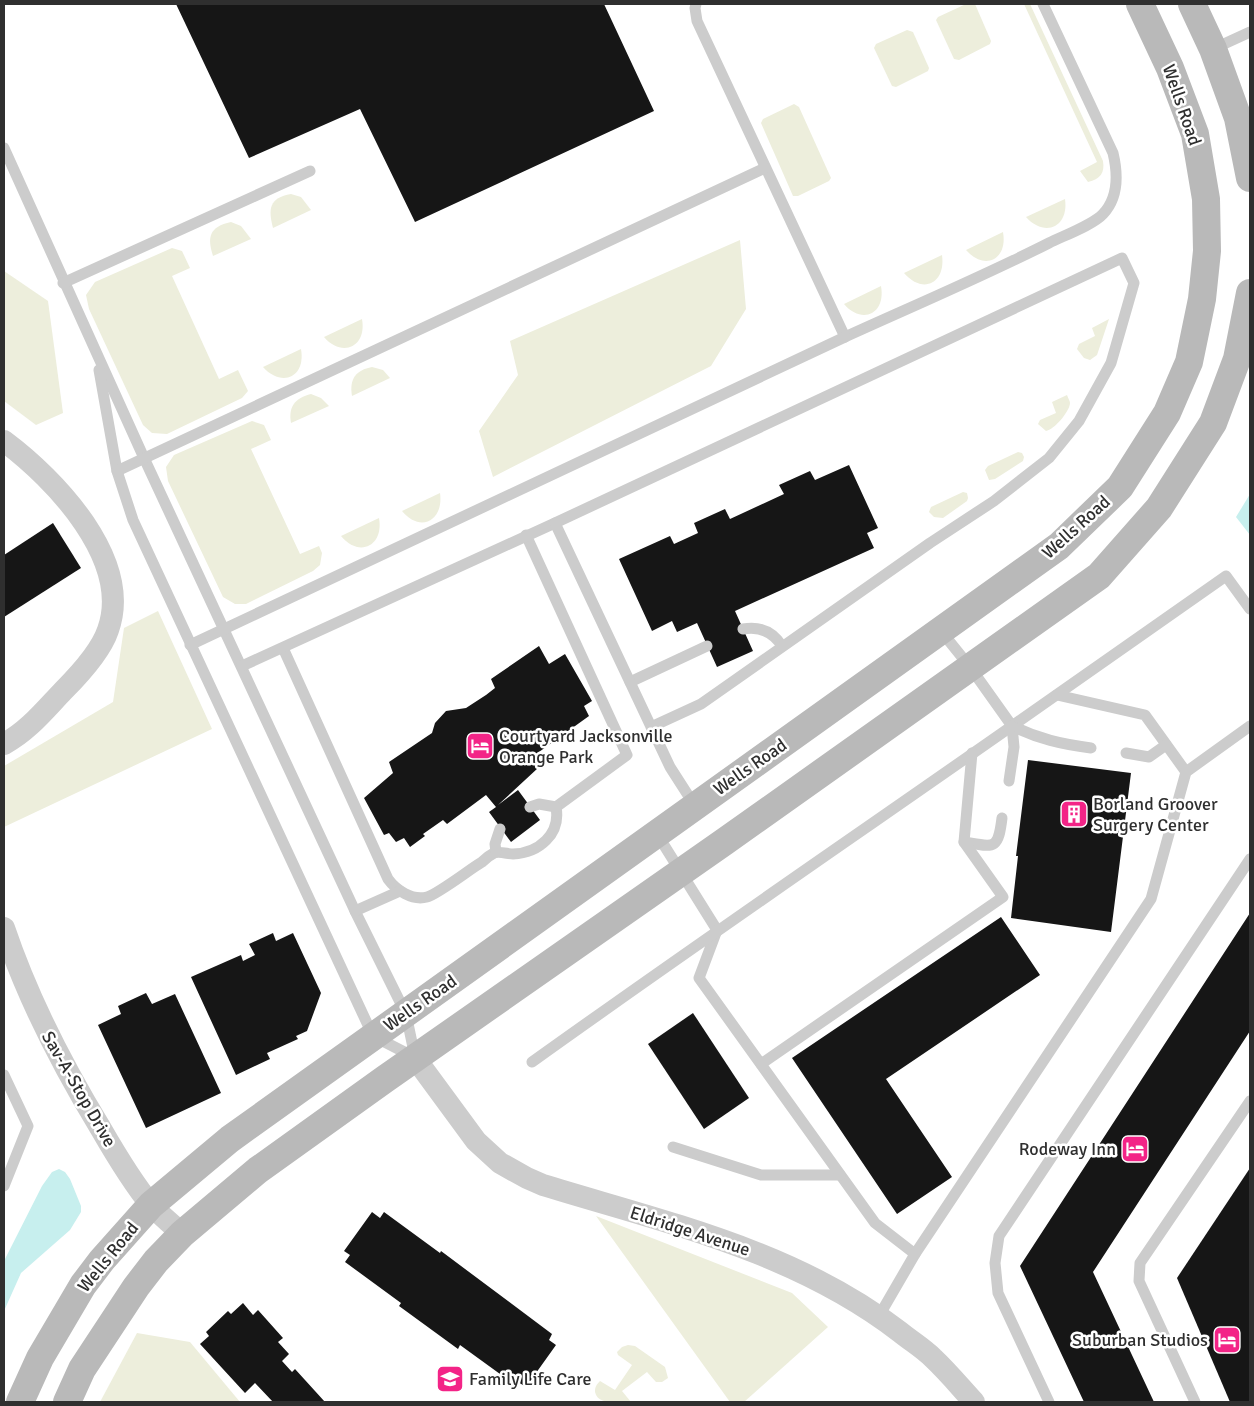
<svg xmlns="http://www.w3.org/2000/svg" width="1254" height="1406" viewBox="0 0 1254 1406" font-family="Signika,sans-serif">
<rect width="100%" height="100%" fill="#fff"/>
<!-- green -->
<g fill="#edeedc">
<polygon points="966,4 975,4 991,41 990,44 959,60 954,59 936,20 938,17"/>
<path d="M1024,4H1030L1103,161C1105,173 1100,179 1088,182L1080,171L1097,162Z"/>
<polygon points="907,30 913,32 929,68 928,71 896,87 892,86 874,48 876,44"/>
<polygon points="794,104 799,107 831,178 829,181 798,196 793,196 761,123 763,119"/>
<path d="M291,194L301,197L311,210L273,228C268,209 269,198 291,194Z"/>
<path d="M1065,199C1069,227 1045,238 1026,217Z"/>
<path d="M231,222L241,226L251,239L213,256C207,237 209,227 231,222Z"/>
<path d="M1003,232C1008,260 984,271 966,250Z"/>
<polygon points="740,240 746,309 711,366 493,477 479,431 518,375 510,341"/>
<polygon points="172,248 182,251 190,268 172,276 219,379 238,370 248,391 242,398 167,434 152,433 143,425 89,309 86,295 95,282"/>
<path d="M942,255C946,283 923,295 904,273Z"/>
<polygon points="4,271 48,301 63,413 36,425 4,401"/>
<path d="M881,286C886,314 862,325 844,304Z"/>
<path d="M362,319C367,347 342,358 324,337Z"/>
<polygon points="1109,319 1097,355 1090,360 1084,358 1077,349 1079,344 1095,336 1092,328"/>
<path d="M301,349C306,377 282,388 263,367Z"/>
<path d="M372,367L383,370L390,378L352,396C349,379 356,370 372,367Z"/>
<path d="M311,394L321,398L329,406L291,423C288,407 295,398 311,394Z"/>
<path d="M1067,395C1068,398 1070,401 1070,403C1070,411 1054,430 1046,431L1038,424L1040,420L1056,413L1052,402Z"/>
<polygon points="252,421 264,425 271,440 251,449 300,554 319,546 322,553 320,565 313,571 246,604 235,604 223,597 168,481 166,467 174,455"/>
<polygon points="1018,452 1022,453 1024,457 1023,461 995,479 989,480 985,470 988,466"/>
<polygon points="963,492 967,493 968,498 967,501 943,518 934,517 929,512 931,507"/>
<path d="M440,493C444,521 420,533 402,511Z"/>
<path d="M379,518C384,546 359,558 341,536Z"/>
<polygon points="158,611 212,729 4,827 4,766 113,702 124,628"/>
<polygon points="596,1216 792,1293 828,1327 744,1402 730,1402"/>
<polygon points="137,1333 190,1342 240,1402 100,1402"/>
<path d="M628,1345L635,1346L665,1367L668,1378L662,1382H656L647,1372L622,1391L631,1402C620,1402 598,1406 595,1392C595,1387 596,1385 600,1381L615,1390L632,1365L618,1355L617,1352L622,1347Z"/>
</g>
<!-- water -->
<g fill="#c7efee">
<polygon points="1250,494 1250,535 1236,517"/>
<polygon points="59,1169 65,1172 70,1179 81,1206 81,1212 70,1230 21,1273 4,1311 4,1261 42,1186 52,1172"/>
</g>
<!-- building -->
<g fill="#161616">
<polygon points="176,4 604,4 654,111 415,222 360,109 249,158"/>
<polygon points="849,465 878,528 867,533 874,548 735,611 753,651 717,667 697,623 677,632 672,621 652,631 619,559 670,536 674,544 698,533 694,523 725,509 730,519 784,494 779,485 810,471 815,480"/>
<polygon points="53,523 81,568 4,617 4,555"/>
<polygon points="539,646 549,664 565,654 592,701 584,706 589,716 532,757 538,768 498,805 518,790 540,820 511,842 489,812 496,807 486,795 447,824 443,820 423,834 425,836 410,847 404,838 396,842 389,833 384,835 364,798 393,773 389,762 432,733 435,723 446,711 466,708 486,695 495,688 491,679"/>
<polygon points="1028,760 1131,773 1111,932 1011,918 1018,856 1016,856"/>
<polygon points="1250,913 1250,1031 1093,1272 1154,1402 1084,1402 1020,1266"/>
<polygon points="1001,917 1040,975 886,1079 952,1177 897,1214 792,1058"/>
<polygon points="273,933 276,941 293,933 321,993 307,1031 296,1036 298,1039 267,1053 270,1059 236,1075 191,977 241,955 243,961 255,955 249,944"/>
<polygon points="146,993 152,1004 175,994 221,1093 146,1128 98,1025 121,1014 118,1006"/>
<polygon points="693,1013 749,1098 704,1129 648,1044"/>
<polygon points="1250,1168 1250,1402 1230,1402 1177,1278"/>
<polygon points="372,1212 380,1218 384,1212 440,1253 441,1251 552,1334 549,1340 556,1345 526,1387 518,1382 515,1385 460,1345 458,1349 399,1306 401,1303 345,1262 350,1255 344,1251"/>
<polygon points="243,1303 253,1315 258,1310 283,1338 278,1342 289,1354 282,1361 292,1372 295,1369 325,1402 273,1402 255,1383 245,1393 200,1344 209,1336 206,1332 228,1311 231,1314"/>
</g>
<g fill="none" stroke-linecap="round" stroke-linejoin="round">
<!-- lane -->
<g stroke="#ccc" stroke-width="11">
<path d="M696,4L695,8L697,21L845,337C913,306 982,277 1049,243C1063,236 1093,225 1103,214C1119,197 1118,174 1113,153L1043,4"/>
<polyline points="1213,49 1250,32"/>
<polyline points="4,148 144,458 355,911 406,1014 415,1057"/>
<polyline points="63,283 310,171"/>
<polyline points="99,370 117,471 133,520 373,1036 414,1057"/>
<polyline points="117,471 765,168"/>
<polyline points="526,535 627,755 556,807"/>
<path d="M743,629C760,626 773,632 782,646"/>
<polyline points="941,631 970,667 1012,726 1226,576 1250,609"/>
<polyline points="190,645 845,337"/>
<path d="M283,648L388,879C396,890 412,901 427,897C438,894 470,869 482,862C485,859 490,855 494,853C499,851 508,854 513,854C539,853 561,834 556,807"/>
<polyline points="242,666 555,523"/>
<polyline points="630,682 707,646"/>
<polyline points="1057,695 1145,715 1186,772"/>
<path d="M1012,726C1039,739 1061,744 1091,748"/>
<polyline points="651,727 701,704 930,543 994,501 1049,458 1079,421 1111,363 1134,283 1122,258 555,523 670,767 695,806"/>
<polyline points="1126,753 1149,757 1166,745"/>
<polyline points="1009,781 1014,747 1012,726"/>
<polyline points="530,807 539,804 556,807"/>
<polyline points="657,834 717,930"/>
<path d="M964,842C994,847 998,851 1002,818"/>
<polyline points="496,852 495,844 500,829"/>
<polyline points="355,911 400,891"/>
<polyline points="717,930 699,978 875,1223 915,1254"/>
<path d="M532,1062C691,948 852,838 1012,726"/>
<polyline points="761,1064 1003,897 964,842 972,753"/>
<polyline points="4,1075 28,1126 4,1186"/>
<polyline points="673,1147 761,1175 840,1175"/>
<polyline points="879,1316 915,1254 1151,899 1186,772 1250,726"/>
<polyline points="1049,1402 998,1293 995,1263 999,1236 1250,859"/>
<polyline points="1195,1402 1139,1281 1140,1263 1250,1101"/>
</g>
<!-- street -->
<g stroke="#ccc" stroke-width="22">
<path d="M4,441C55,479 133,560 108,630C101,651 79,675 63,691C44,711 28,731 4,744"/>
<path d="M4,928C28,999 62,1065 101,1129C116,1155 132,1182 151,1205C160,1215 172,1224 182,1234"/>
<path d="M415,1058L476,1141L500,1163L527,1178L543,1185C667,1223 795,1251 900,1332C911,1341 923,1348 933,1358C948,1372 961,1388 974,1402"/>
</g>
<!-- secondary -->
<g stroke="#b9b9b9" stroke-width="28">
<polyline points="1192,4 1213,49 1238,118 1250,178"/>
<polyline points="20,1402 40,1358 83,1285 102,1260 151,1205 230,1139 1059,546 1120,487 1167,413 1189,362 1202,299 1207,251 1206,199 1195,134 1170,68 1140,4"/>
<polyline points="67,1402 82,1369 136,1287 156,1261 182,1234 258,1170 385,1079 724,842 1099,576 1159,508 1213,423 1237,359 1250,293"/>
</g>
</g>
<!-- icons -->
<defs>
<g id="hotel-square" transform="scale(1.4375)"><rect x="-9" y="-9" width="18" height="18" rx="4" fill="#f32487" stroke="#fff"/><path d="M-6-4.5h1.5V1H6V5H4.5V3h-9V5H-6ZM-4 0a1.8 1.8 0 1 1 3.6 0ZM.5 0V-2.5h3Q6-2.5 6 0Z" fill="#fff"/></g>
<g id="building-square" transform="scale(1.4375)"><rect x="-9" y="-9" width="18" height="18" rx="4" fill="#f32487" stroke="#fff"/><path d="M-4-6H4V6H1V3H-1V6H-4ZM-2.5-4.3h1.7v1.8h-1.7ZM.8-4.3h1.7v1.8H.8ZM-2.5-1h1.7V.8h-1.7ZM.8-1h1.7V.8H.8Z" fill="#fff"/></g>
<g id="school-square" transform="scale(1.4375)"><rect x="-9" y="-9" width="18" height="18" rx="4" fill="#f32487" stroke="#fff"/><path d="M0-5L7-2L0 1L-7-2ZM-4 1L0 2.5L4 1V4Q0 6-4 4Z" fill="#fff"/></g>
</defs>
<g fill-rule="evenodd">
<use href="#hotel-square" x="480" y="746"/>
<use href="#building-square" x="1074" y="814"/>
<use href="#hotel-square" x="1135" y="1149"/>
<use href="#hotel-square" x="1227" y="1340"/>
<use href="#school-square" x="450" y="1379"/>
</g>
<g text-anchor="middle" dominant-baseline="central" stroke-width="5" stroke-linejoin="round" paint-order="stroke">
<!-- street labels -->
<g font-size="18" fill="#2f2f2f" stroke="#fff">
<text transform="translate(1182 105) rotate(71)">Wells Road</text>
<text transform="translate(1076 527) rotate(-42)">Wells Road</text>
<text transform="translate(750 767) rotate(-35)">Wells Road</text>
<text transform="translate(420 1003) rotate(-35)">Wells Road</text>
<text transform="translate(79 1089) rotate(60)">Sav-A-Stop Drive</text>
<text transform="translate(690 1231) rotate(18)">Eldridge Avenue</text>
<text transform="translate(108 1257) rotate(-51)">Wells Road</text>
</g>
<!-- poi labels -->
<g font-size="18" fill="#2f2f2f" stroke="#fff" text-anchor="start">
<text x="499" y="736">Courtyard Jacksonville<tspan x="499" dy="21">Orange Park</tspan></text>
<text x="1093" y="804">Borland Groover<tspan x="1093" dy="21">Surgery Center</tspan></text>
<text x="1116" y="1149" text-anchor="end">Rodeway Inn</text>
<text x="1208" y="1340" text-anchor="end">Suburban Studios</text>
<text x="469" y="1379">Family Life Care</text>
</g>
</g>
<!-- border -->
<rect width="1254" height="1406" fill="none" stroke="#2f2f2f" stroke-width="10"/>
</svg>
